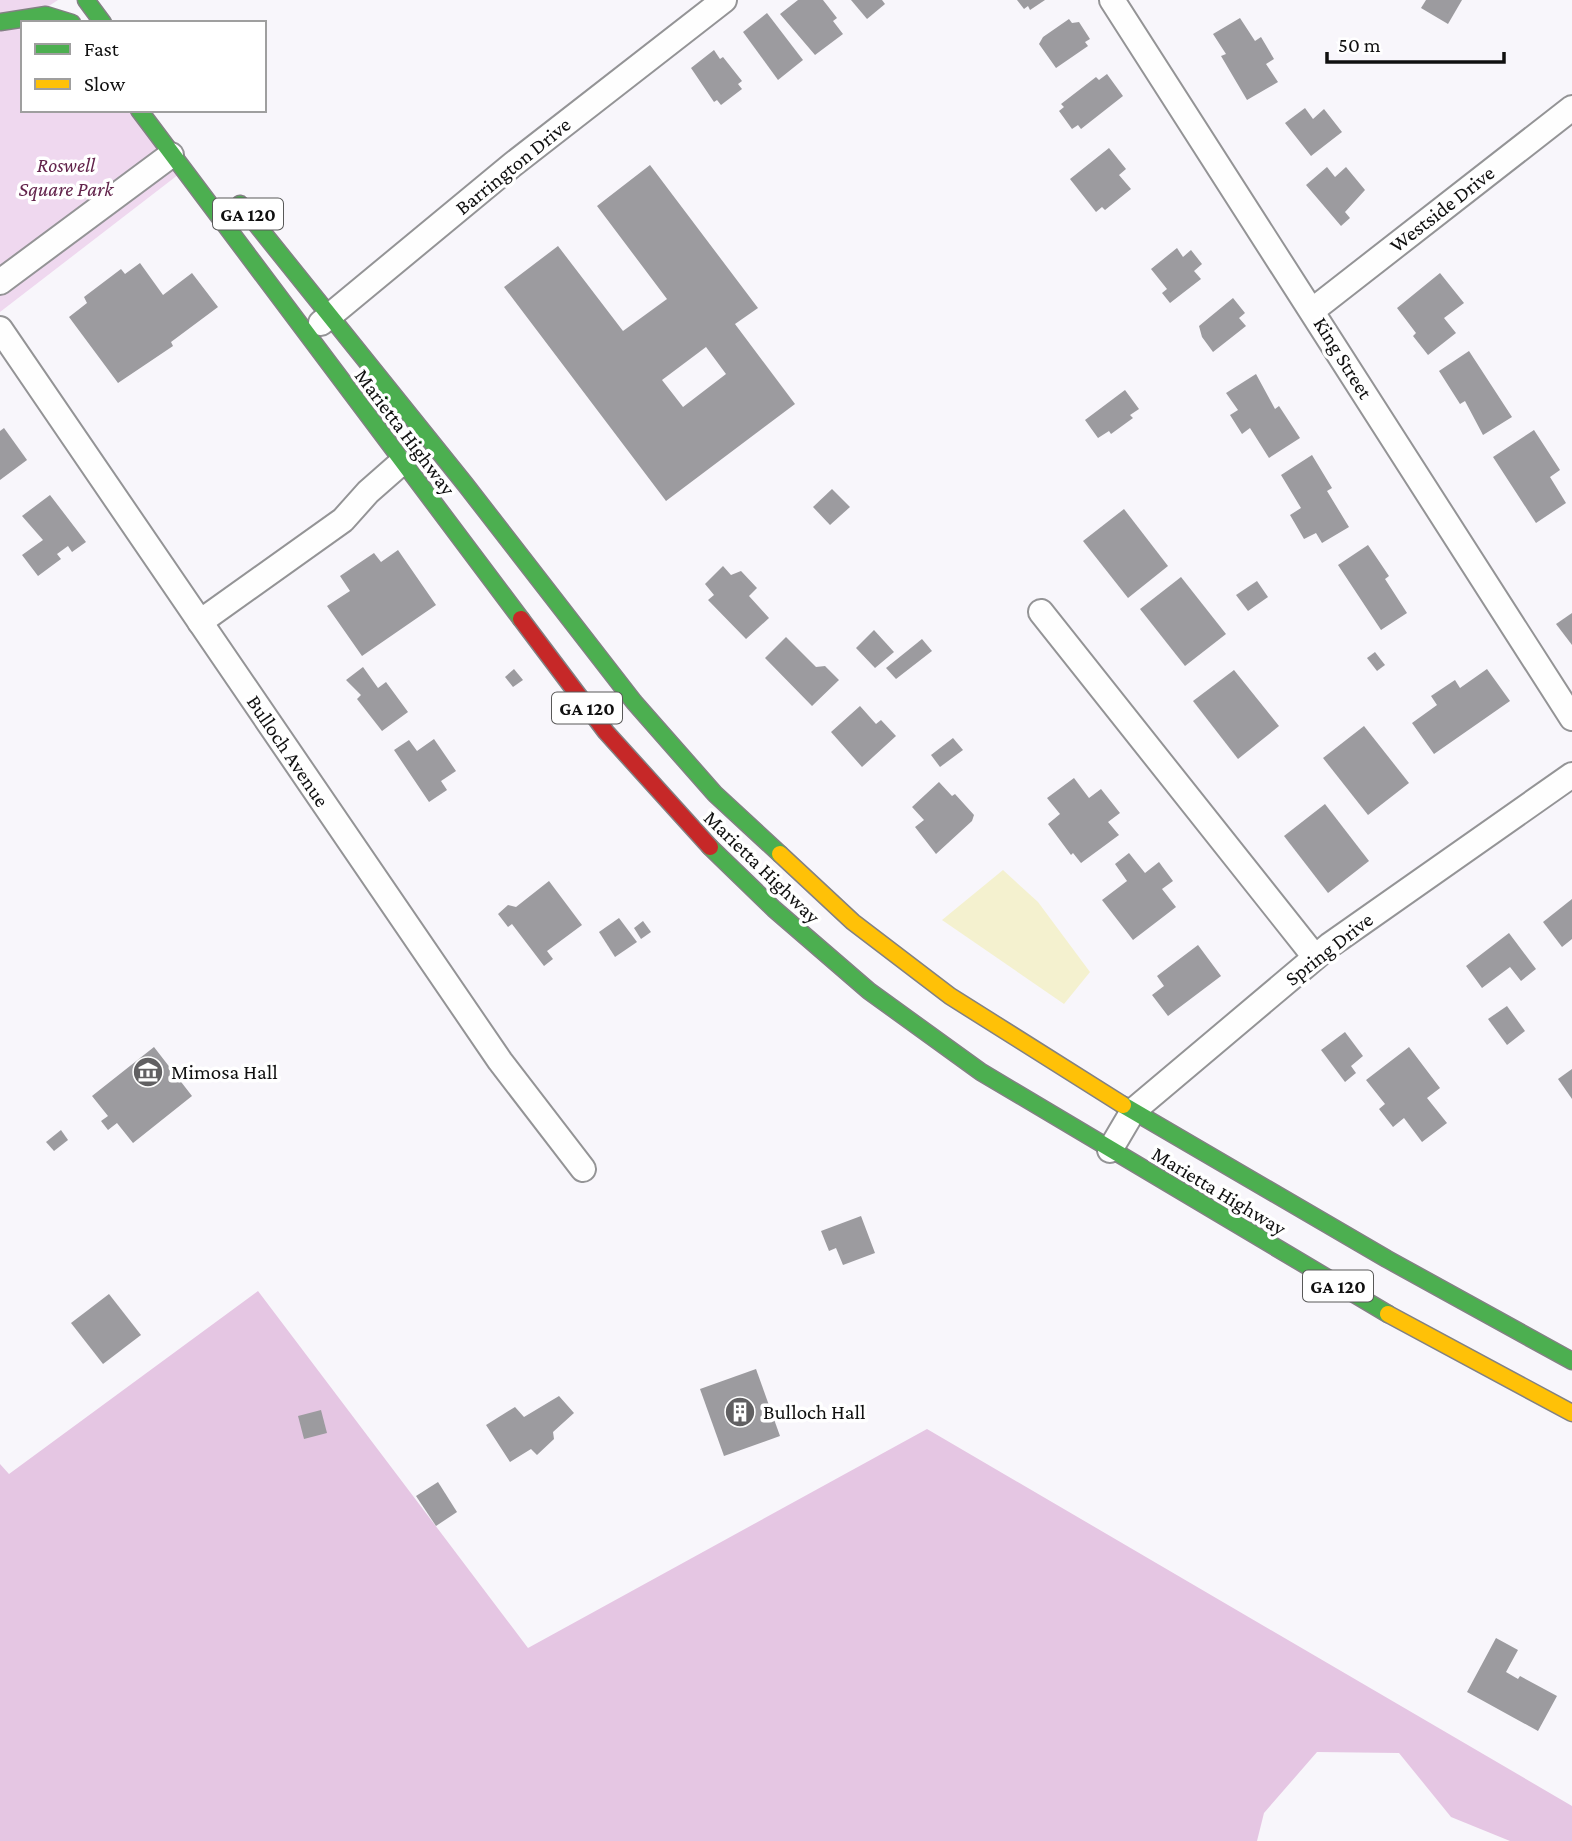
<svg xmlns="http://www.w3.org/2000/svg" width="1572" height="1841" viewBox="0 0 1572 1841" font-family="'Crimson Pro',serif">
<rect width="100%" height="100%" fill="#f8f6fb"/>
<!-- green -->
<polygon fill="#efd8ef" points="0,0 58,0 23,23 23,110 139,110 183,171 0,312"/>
<!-- forest -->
<polygon fill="#e5c6e3" points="258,1291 528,1648 927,1429 1572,1806 1572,1841 1510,1841 1451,1817 1399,1753 1317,1752 1264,1813 1257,1841 0,1841 0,1464 9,1474"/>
<!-- water -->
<polygon fill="#f4f1cf" points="1003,870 1038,902 1090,972 1064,1004 942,920"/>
<!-- building -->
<g fill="#9c9b9f" fill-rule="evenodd">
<polygon points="798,0 823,0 837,18 833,21 843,34 815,55 780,14"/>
<polygon points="851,0 882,0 885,4 867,19"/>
<polygon points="1017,0 1045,0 1030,10 1028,6 1024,9"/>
<polygon points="1426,0 1462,0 1448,24 1421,8"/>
<polygon points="767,13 803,60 778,80 743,32"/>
<polygon points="1240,18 1255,41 1261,37 1274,59 1266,64 1278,82 1247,100 1221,56 1226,54 1213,34"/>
<polygon points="1069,19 1072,23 1079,22 1090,39 1085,42 1088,46 1056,68 1039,44 1043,37"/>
<polygon points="714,50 720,59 723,57 742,81 738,84 742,89 721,105 717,100 714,102 691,68"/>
<polygon points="1107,74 1123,96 1081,129 1078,125 1072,129 1059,111 1064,107 1061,104 1096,77 1099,80"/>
<polygon points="1305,108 1313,119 1324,109 1342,132 1311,156 1285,123"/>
<polygon points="1109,148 1126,169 1119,175 1131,189 1105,210 1102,207 1096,212 1070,179"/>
<path d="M650,165L758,308L735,324L795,404L666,501L504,287L558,246L623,331L667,299L597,206ZM706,347L726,374L683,407L662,380Z"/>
<polygon points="1327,167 1335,177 1346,167 1365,190 1345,212 1350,218 1341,226 1306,185"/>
<polygon points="1177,248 1183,257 1191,250 1202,264 1194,271 1201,279 1170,303 1162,293 1167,289 1151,269"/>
<polygon points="140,263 163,295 192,273 218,307 171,342 173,346 118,383 69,317 87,303 84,297 121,269 125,274"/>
<polygon points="1440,273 1464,303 1444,318 1456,333 1428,355 1413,336 1416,333 1397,308"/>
<polygon points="1233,298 1245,313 1239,318 1246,326 1213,352 1202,337 1199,326"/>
<polygon points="1469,351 1512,417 1483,435 1465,401 1460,404 1439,371"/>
<polygon points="1256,374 1275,409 1279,406 1300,438 1269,458 1250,428 1242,434 1230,415 1238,410 1226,393"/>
<polygon points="1125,390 1139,409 1130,415 1133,418 1111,434 1109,431 1098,438 1085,420"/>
<polygon points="4,428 27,460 0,480 0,431"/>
<polygon points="1534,430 1560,470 1550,477 1566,503 1536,523 1493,457"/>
<polygon points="1312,455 1332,488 1327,491 1349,527 1322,543 1316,533 1304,539 1290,515 1301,508 1281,475"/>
<polygon points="832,489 850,507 830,525 813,507"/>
<polygon points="50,495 86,542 72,552 68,546 57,554 61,559 38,576 22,555 43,540 22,516"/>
<polygon points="1124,509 1168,566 1128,598 1083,541"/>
<polygon points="1368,545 1389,576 1385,579 1407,613 1381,630 1338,565"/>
<polygon points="398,550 436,605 362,656 327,606 350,591 340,576 374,553 381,562"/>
<polygon points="723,566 731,575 741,571 757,588 749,596 769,618 746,639 708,600 714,595 705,584"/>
<polygon points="1181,577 1226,634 1185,666 1140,609"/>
<polygon points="1257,581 1268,597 1248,611 1236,595"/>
<polygon points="1572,613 1572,645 1556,624"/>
<polygon points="874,630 894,652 875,668 856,648"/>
<polygon points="786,637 816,667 825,666 839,680 812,706 765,658"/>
<polygon points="922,639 932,651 896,679 886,668"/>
<polygon points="1375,652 1385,665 1377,671 1367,658"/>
<polygon points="363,667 378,688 386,682 408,712 382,731 357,699 361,695 346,680"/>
<polygon points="514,669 523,680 513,687 505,677"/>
<polygon points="1487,669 1510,701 1434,754 1412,723 1437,705 1431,696 1455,680 1460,688"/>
<polygon points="1234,670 1279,726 1238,759 1193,701"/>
<polygon points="860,706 876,724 881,720 896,736 862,767 831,732"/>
<polygon points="1364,726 1409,783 1368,815 1323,758"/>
<polygon points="953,738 963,750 940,767 931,755"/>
<polygon points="434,739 456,771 441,781 447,790 429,802 394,750 409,740 417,751"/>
<polygon points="1074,778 1089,798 1101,789 1120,813 1108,822 1119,835 1081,863 1073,853 1071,855 1048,824 1060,814 1047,798"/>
<polygon points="939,782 952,796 955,794 974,815 972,821 936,854 915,827 924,820 912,807"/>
<polygon points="1325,804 1369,861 1328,893 1284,836"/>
<polygon points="1129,853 1145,873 1159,862 1173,881 1162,889 1176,907 1133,940 1102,900 1127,881 1115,864"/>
<polygon points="549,881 582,925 547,951 553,959 544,966 512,924 508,927 498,914 508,905 516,907"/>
<polygon points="1572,899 1572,939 1562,947 1543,922"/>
<polygon points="619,918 637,942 615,957 599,932"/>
<polygon points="643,921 651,932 641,939 634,928"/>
<polygon points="1509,933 1536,969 1521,981 1510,967 1482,988 1466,966"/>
<polygon points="1198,945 1221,976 1168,1016 1152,995 1164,986 1157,976"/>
<polygon points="1507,1006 1525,1031 1507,1045 1488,1019"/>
<polygon points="1345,1032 1363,1056 1351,1066 1356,1073 1345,1082 1321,1050"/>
<polygon points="154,1047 192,1096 133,1143 117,1123 108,1130 101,1121 108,1116 92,1096"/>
<polygon points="1409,1047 1440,1088 1427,1098 1447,1123 1422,1142 1404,1118 1393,1127 1379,1109 1385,1104 1366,1080"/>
<polygon points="1572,1069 1572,1099 1558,1079"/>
<polygon points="61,1130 68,1140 54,1151 46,1142"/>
<polygon points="861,1216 875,1253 843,1265 836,1248 829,1251 821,1231"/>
<polygon points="109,1294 141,1335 103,1364 71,1323"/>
<polygon points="756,1369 780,1436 724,1456 700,1389"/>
<polygon points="559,1396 574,1413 553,1432 554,1439 537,1455 531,1449 510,1462 486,1425 515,1407 524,1417"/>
<polygon points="321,1410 327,1433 304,1439 298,1416"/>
<polygon points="438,1482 457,1512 436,1526 416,1496"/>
<polygon points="1496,1638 1518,1650 1506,1672 1518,1679 1520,1676 1557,1696 1538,1731 1467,1692"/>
</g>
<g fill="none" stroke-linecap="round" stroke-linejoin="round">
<!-- street casing -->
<g stroke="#949496" stroke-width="28">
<g id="street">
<polyline points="1112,0 1572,718"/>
<polyline points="0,282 171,155"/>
<polyline points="1313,310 1572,108"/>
<polyline points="321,323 512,165 724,0"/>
<polyline points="0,329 500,1061 583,1169"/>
<polyline points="1041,612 1315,957"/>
<polyline points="200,622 343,520 368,492 401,463"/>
<polyline points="1110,1150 1133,1111 1330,945 1572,775"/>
</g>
</g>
<!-- fast casing -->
<g stroke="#828183" stroke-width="19">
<g id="fast">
<polyline points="86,0 103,23"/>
<polyline points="0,22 46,15 72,23"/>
<polyline points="139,110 521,619"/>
<polyline points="240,204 465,484 634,702 715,794 780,854"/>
<polyline points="710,847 774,909 869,991 981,1072 1388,1314"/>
<polyline points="1123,1105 1387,1259 1572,1361"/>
</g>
</g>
<!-- slow casing -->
<g stroke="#828183" stroke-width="19">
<g id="slow">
<polyline points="780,854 853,922 950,996 1123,1105"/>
<polyline points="1388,1314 1572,1413"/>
</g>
</g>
<!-- jam casing -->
<g stroke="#828183" stroke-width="19">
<polyline id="jam" points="521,619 606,732 710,847"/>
</g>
<!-- street -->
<use href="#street" stroke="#fefefe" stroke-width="24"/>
<!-- fast -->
<use href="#fast" stroke="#4caf50" stroke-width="16"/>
<!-- slow -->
<use href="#slow" stroke="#ffc107" stroke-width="16"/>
<!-- jam -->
<use href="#jam" stroke="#c62828" stroke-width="16"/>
</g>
<!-- icons -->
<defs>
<g id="museum-disc" transform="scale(1.575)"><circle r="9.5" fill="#616062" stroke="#fff"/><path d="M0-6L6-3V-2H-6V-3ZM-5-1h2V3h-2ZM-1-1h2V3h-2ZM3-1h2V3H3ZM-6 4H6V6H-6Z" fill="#fff"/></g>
<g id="building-disc" transform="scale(1.575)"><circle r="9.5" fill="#616062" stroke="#fff"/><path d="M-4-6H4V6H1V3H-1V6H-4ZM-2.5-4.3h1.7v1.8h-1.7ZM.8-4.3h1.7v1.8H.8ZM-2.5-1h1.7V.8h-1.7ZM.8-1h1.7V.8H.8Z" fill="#fff"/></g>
</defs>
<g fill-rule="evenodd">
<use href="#museum-disc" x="148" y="1072"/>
<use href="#building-disc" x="740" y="1412"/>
</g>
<g text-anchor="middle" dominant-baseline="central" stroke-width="7" stroke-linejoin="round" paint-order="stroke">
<!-- shield labels -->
<g fill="#fff" stroke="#585858" stroke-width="2">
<rect x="213" y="198.5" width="70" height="31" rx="5"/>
<rect x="552" y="692.5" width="70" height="31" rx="5"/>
<rect x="1303" y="1270.5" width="70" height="31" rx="5"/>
</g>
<g font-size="19" font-weight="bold" fill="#101010">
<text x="248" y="214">GA 120</text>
<text x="587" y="708">GA 120</text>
<text x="1338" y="1286">GA 120</text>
</g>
<!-- park labels -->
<g font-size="21" font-style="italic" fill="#63244c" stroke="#fff">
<text x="66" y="165">Roswell<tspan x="66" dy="24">Square Park</tspan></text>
</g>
<!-- street labels -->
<g font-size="21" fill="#101010" stroke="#fff">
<text transform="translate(513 166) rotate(-39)">Barrington Drive</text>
<text transform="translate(1442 209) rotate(-38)">Westside Drive</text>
<text transform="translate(1343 358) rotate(58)">King Street</text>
<text transform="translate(405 432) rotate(53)">Marietta Highway</text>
<text transform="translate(288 751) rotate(56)">Bulloch Avenue</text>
<text transform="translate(762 867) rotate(44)">Marietta Highway</text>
<text transform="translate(1329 949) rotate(-38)">Spring Drive</text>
<text transform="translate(1219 1191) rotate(31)">Marietta Highway</text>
</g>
<!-- poi labels -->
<g font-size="21" fill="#101010" stroke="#fff" text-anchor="start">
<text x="171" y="1072">Mimosa Hall</text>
<text x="763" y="1412">Bulloch Hall</text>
</g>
</g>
<!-- legend -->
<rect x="21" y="21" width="245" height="91" fill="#ffffff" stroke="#9f9f9f" stroke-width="2"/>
<rect x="35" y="44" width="35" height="10" fill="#4caf50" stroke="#9f9f9f" stroke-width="2"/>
<text x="84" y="56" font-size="21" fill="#101010">Fast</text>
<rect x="35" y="79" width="35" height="10" fill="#ffc107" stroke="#9f9f9f" stroke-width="2"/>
<text x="84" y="91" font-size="21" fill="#101010">Slow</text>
<!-- scale -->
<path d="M1327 52v10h177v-10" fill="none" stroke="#101010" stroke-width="3.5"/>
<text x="1338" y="52" font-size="21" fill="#101010" stroke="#ffffff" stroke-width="5" paint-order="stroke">50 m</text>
</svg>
